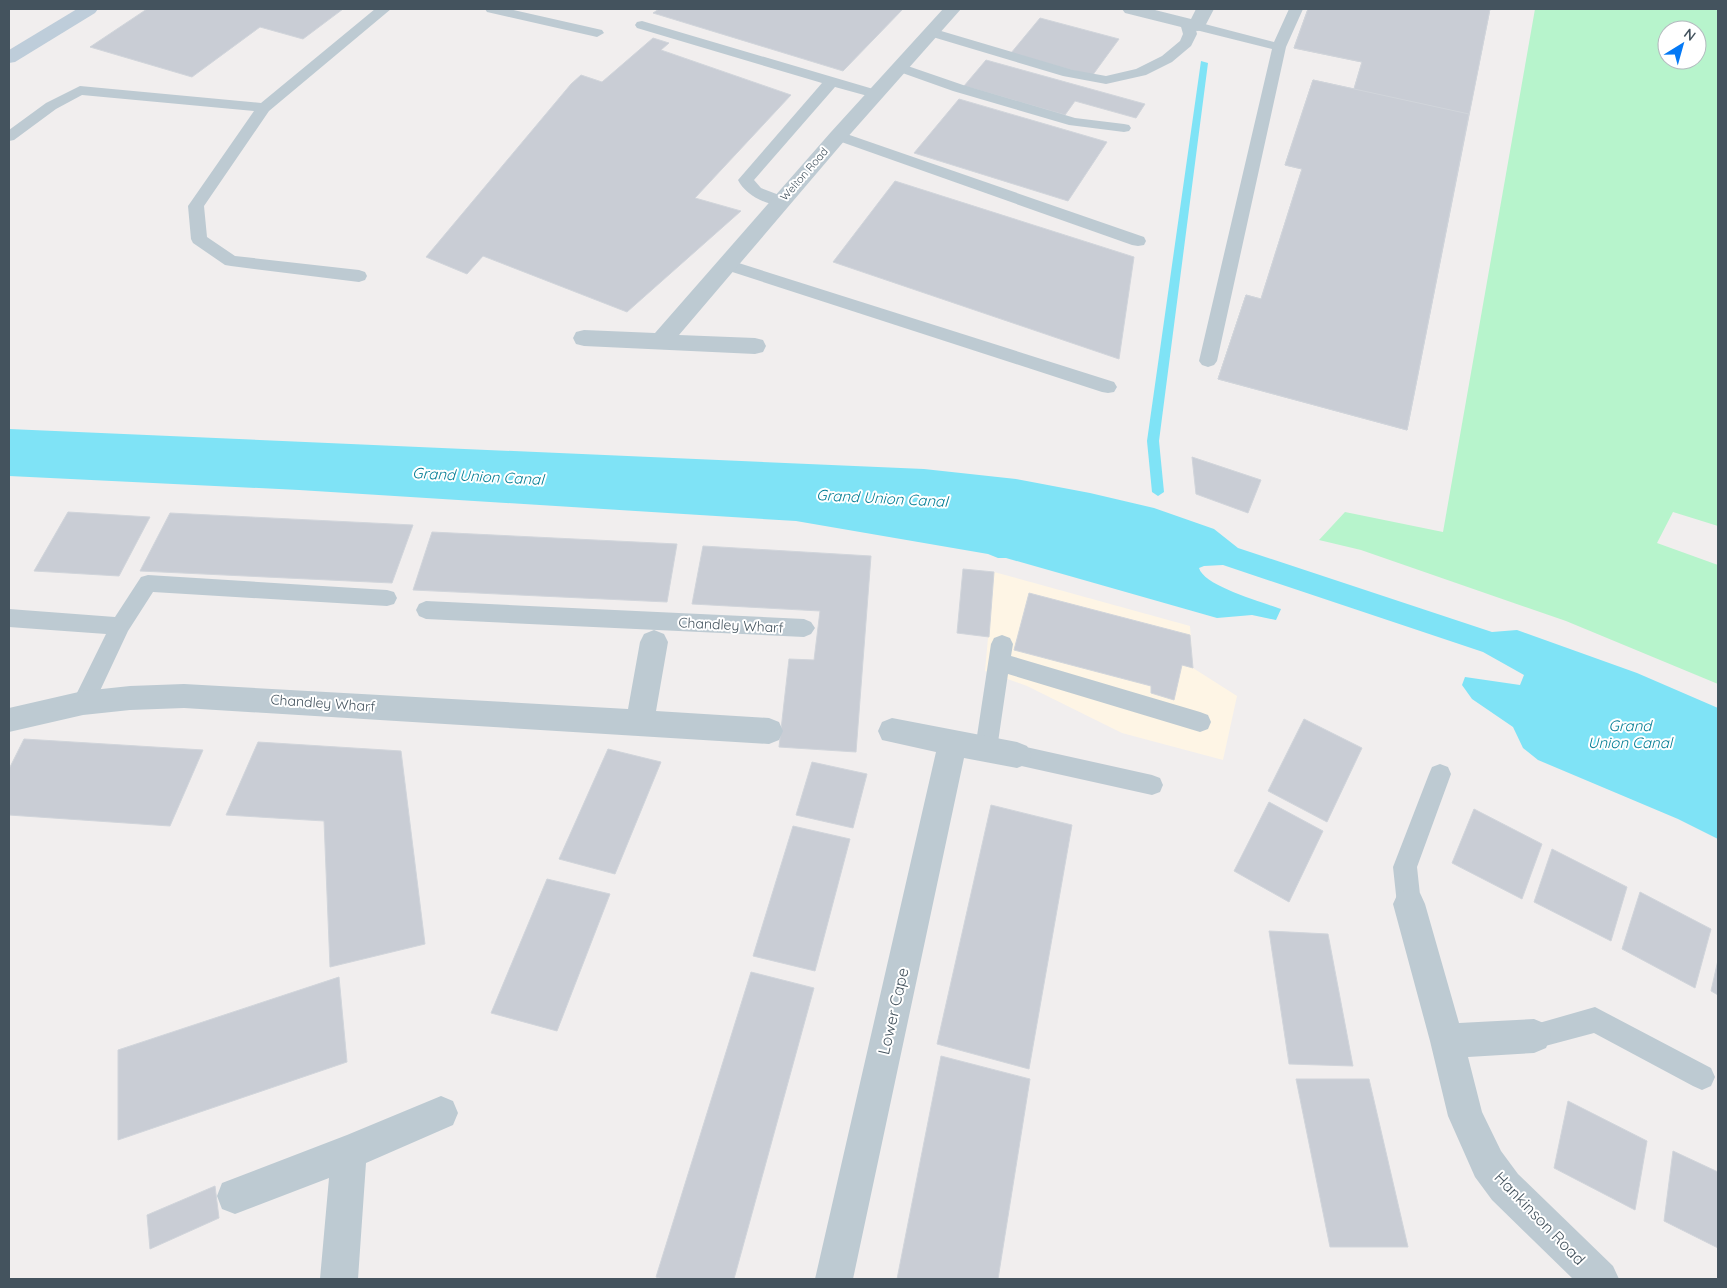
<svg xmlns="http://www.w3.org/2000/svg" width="1727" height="1288" viewBox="0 0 1727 1288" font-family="Quicksand,sans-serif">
<rect width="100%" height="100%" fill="#f1eeee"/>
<!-- commercial -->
<polygon fill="#fef5e5" points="994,572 1190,626 1193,668 1237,696 1223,760 1122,733 1027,686 985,671"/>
<!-- green -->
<path fill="#b7f4cc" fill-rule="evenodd" d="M1535,9H1718V526L1673,512L1657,543L1718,565V684L1566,621L1361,550L1319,540L1345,512L1443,532ZM1667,30H1697V60H1667Z"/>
<!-- water -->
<path fill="#7fe3f6" d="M9,429L924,469L1016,479L1090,493L1154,508L1214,529L1238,548L1492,632L1517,630L1637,673L1718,708V839L1678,819L1538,760L1523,748L1513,727L1472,699L1462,685L1465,677L1520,685L1524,675L1483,652L1223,565L1204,566L1199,568C1204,586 1262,602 1281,609L1276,620L1252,615L1217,618L1006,558H998L988,554L796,521L299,490L9,476Z"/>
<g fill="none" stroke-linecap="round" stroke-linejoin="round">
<!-- stream -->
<polygon fill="#7fe3f6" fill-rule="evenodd" points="1201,61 1208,63 1159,441 1164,492 1158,496 1152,492 1147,441"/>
</g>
<!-- building -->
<g fill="#c9cdd5" stroke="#d1d5db">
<polygon points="147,9 343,9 303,39 260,27 192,77 90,47"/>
<polygon points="659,9 903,9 843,71 653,13"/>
<polygon points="1308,9 1490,9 1469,114 1354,89 1362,62 1294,48"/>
<polygon points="1308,9 1490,9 1407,430 1218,379 1246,295 1261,299 1302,169 1285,165 1313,80 1354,89 1362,62 1294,48"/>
<polygon points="1040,18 1119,39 1092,76 1011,53"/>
<polygon points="653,38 669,43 661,50 791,95 695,198 741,211 627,312 483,256 467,274 426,257 571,84 581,75 602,82"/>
<polygon points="986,60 1145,104 1136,118 1075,101 1065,115 964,86"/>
<polygon points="1313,80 1469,114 1407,430 1218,379 1246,295 1261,299 1302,169 1285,165"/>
<polygon points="959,99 1107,142 1068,201 914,153"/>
<polygon points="895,181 1134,257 1119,359 833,262"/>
<polygon points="1192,457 1261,480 1248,513 1196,494"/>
<polygon points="68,512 150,517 119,576 34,571"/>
<polygon points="170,513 413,525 392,583 140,571"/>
<polygon points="432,532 677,544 667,602 413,590"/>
<polygon points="703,546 871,556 856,752 779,747 789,659 814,660 820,611 692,604"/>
<polygon points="963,569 994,572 989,637 957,633"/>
<polygon points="1029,593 1190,635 1193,668 1182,665 1174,700 1151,693 1151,686 1014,650"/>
<polygon points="1304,719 1362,748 1327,822 1268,791"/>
<polygon points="24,739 203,750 170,826 9,815 9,769"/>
<polygon points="258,742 401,751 425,944 330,967 324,821 226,815"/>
<polygon points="608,749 661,762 615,874 559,859"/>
<polygon points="812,762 867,774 853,828 796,815"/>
<polygon points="1269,802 1323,831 1289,902 1234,871"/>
<polygon points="991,805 1072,825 1029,1069 937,1044"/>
<polygon points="1474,809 1542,844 1522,899 1452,863"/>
<polygon points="793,826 850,839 815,971 753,956"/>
<polygon points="1552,849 1627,887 1611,941 1534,902"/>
<polygon points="547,879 610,894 557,1031 491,1013"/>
<polygon points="1640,892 1711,929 1695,988 1622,949"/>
<polygon points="1269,931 1328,934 1353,1066 1289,1064"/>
<polygon points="1718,960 1718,995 1711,991"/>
<polygon points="751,972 814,988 734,1279 663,1279 656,1277"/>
<polygon points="339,977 347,1062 118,1140 118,1050"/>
<polygon points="941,1056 1030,1079 998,1279 897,1279"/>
<polygon points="1296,1079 1369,1079 1408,1247 1330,1247"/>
<polygon points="1568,1101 1647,1141 1635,1210 1554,1168"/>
<polygon points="1673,1151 1718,1172 1718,1248 1664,1221"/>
<polygon points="215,1186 219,1218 150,1249 147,1215"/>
</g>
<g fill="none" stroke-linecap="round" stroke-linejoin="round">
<!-- lane -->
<g fill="#bdcad2" fill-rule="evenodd">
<polygon points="375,9 391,9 269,111 204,206 207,237 235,256 359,270 365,272 367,276 365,280 359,282 231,266 225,265 193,243 191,239 188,206 254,111 82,95 56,109 14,140 9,141 9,130 46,103 80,86 261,103"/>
<polygon points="485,9 509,9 602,30 604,33 597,37 487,12"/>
<polygon points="1289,9 1303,9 1286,47 1217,361 1214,365 1208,367 1202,365 1199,361 1272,49 1196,30 1197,34 1191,46 1172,62 1146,75 1106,84 1063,76 926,35 924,32 931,28 1073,70 1106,76 1136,69 1162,56 1180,41 1183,34 1180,23 1182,20 1187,19 1194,23 1197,22 1274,42"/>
<path d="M642,21L880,91L882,94L880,97L875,98L835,87L754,180L761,188L787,198L789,201L787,204C771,209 745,195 738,180L822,83L637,28L635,25L637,22Z"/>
<polygon points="899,63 963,85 1075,118 1124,124 1129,125 1131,128 1129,131 1124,132 1069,125 953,91 894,70 892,67 894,64"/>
<polygon points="838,131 1144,237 1146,241 1144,245 1138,246 1132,245 833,139 830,136 833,133"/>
<polygon points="726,259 1114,382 1117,387 1114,392 1108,393 1102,392 720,268 718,264 720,260"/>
<polygon points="148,575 387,590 394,592 397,598 394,604 387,606 153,592 128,631 91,710 83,713 75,710 72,703 106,634 9,627 9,609 115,617 141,577"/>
<polygon points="426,601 804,619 811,622 815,628 811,634 804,637 426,619 419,616 416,610 419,604"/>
<polygon points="1002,635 1010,638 1013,644 1011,656 1200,712 1208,715 1211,722 1208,729 1200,732 1008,674 997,749 994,756 986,759 978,756 975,749 991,644 994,638"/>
<polygon points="1017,745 1152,775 1160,778 1163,785 1160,792 1152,795 1017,765 1009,762 1006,755 1009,748"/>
<polygon points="1440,764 1448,767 1451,774 1417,867 1421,904 1418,912 1409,916 1400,912 1397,904 1393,867 1429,774 1432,767"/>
<polygon points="1595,1007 1711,1068 1715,1077 1711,1086 1702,1090 1693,1086 1594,1033 1534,1049 1525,1045 1521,1036 1525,1027"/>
</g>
<!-- street -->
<g fill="#bdcad2" fill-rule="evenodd">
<polygon points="943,9 961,9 845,140 679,335 755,338 763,340 766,346 763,352 755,354 584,346 576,344 573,338 576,332 584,330 655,333 831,132"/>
<polygon points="1122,9 1151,9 1191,19 1196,9 1214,9 1203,30 1197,31 1125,13"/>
<polygon points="654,630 664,634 668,642 656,711 769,718 779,722 783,731 779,740 769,744 184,708 130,710 83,715 9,732 9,708 83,691 130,686 184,684 628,709 640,642 644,634"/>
<polygon points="892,718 1017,742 1027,746 1032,755 1027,764 1017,768 964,758 853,1279 815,1279 936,752 882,740 878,731 882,722"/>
<polygon points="1409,889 1420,893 1425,904 1459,1023 1534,1019 1546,1024 1551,1036 1546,1048 1534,1053 1468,1057 1482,1112 1501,1151 1518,1174 1613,1266 1619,1279 1573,1279 1492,1200 1475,1177 1448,1116 1430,1041 1393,904 1398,893"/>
<polygon points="441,1096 453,1101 458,1113 453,1125 366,1163 358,1279 320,1279 329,1178 235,1214 222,1209 217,1196 222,1183 347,1135"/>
</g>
<!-- secondary -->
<polygon fill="#becdda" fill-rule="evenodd" points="77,9 98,9 95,13 15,62 9,63 9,50"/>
</g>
<g text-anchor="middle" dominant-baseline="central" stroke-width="4" stroke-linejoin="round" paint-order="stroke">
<!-- far-street labels -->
<g font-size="11" fill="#44535e" stroke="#fff">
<text transform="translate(804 174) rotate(-49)">Welton Road</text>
</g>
<!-- street labels -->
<g font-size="14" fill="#44535e" stroke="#fff">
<text transform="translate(731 625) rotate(3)">Chandley Wharf</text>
<text transform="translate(323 703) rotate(4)">Chandley Wharf</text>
</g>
<!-- water labels -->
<g font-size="15" font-style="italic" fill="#037d94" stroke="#fff">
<text transform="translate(478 476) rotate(3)">Grand Union Canal</text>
<text transform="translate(882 498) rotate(3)">Grand Union Canal</text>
<text x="1630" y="725">Grand<tspan x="1630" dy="17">Union Canal</tspan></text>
</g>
<!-- near-street labels -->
<g font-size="16" fill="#44535e" stroke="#fff">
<text transform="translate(893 1011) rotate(-77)">Lower Cape</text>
<text transform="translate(1540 1218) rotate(46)">Hankinson Road</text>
</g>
</g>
<!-- border -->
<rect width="1727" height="1288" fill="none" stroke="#44535e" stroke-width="20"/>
<!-- north arrow -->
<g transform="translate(1682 45) rotate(37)"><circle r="24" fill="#ffffff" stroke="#b4babf"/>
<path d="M0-4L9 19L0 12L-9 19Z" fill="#0479f5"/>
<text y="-8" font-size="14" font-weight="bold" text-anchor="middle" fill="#44535e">N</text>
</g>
</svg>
